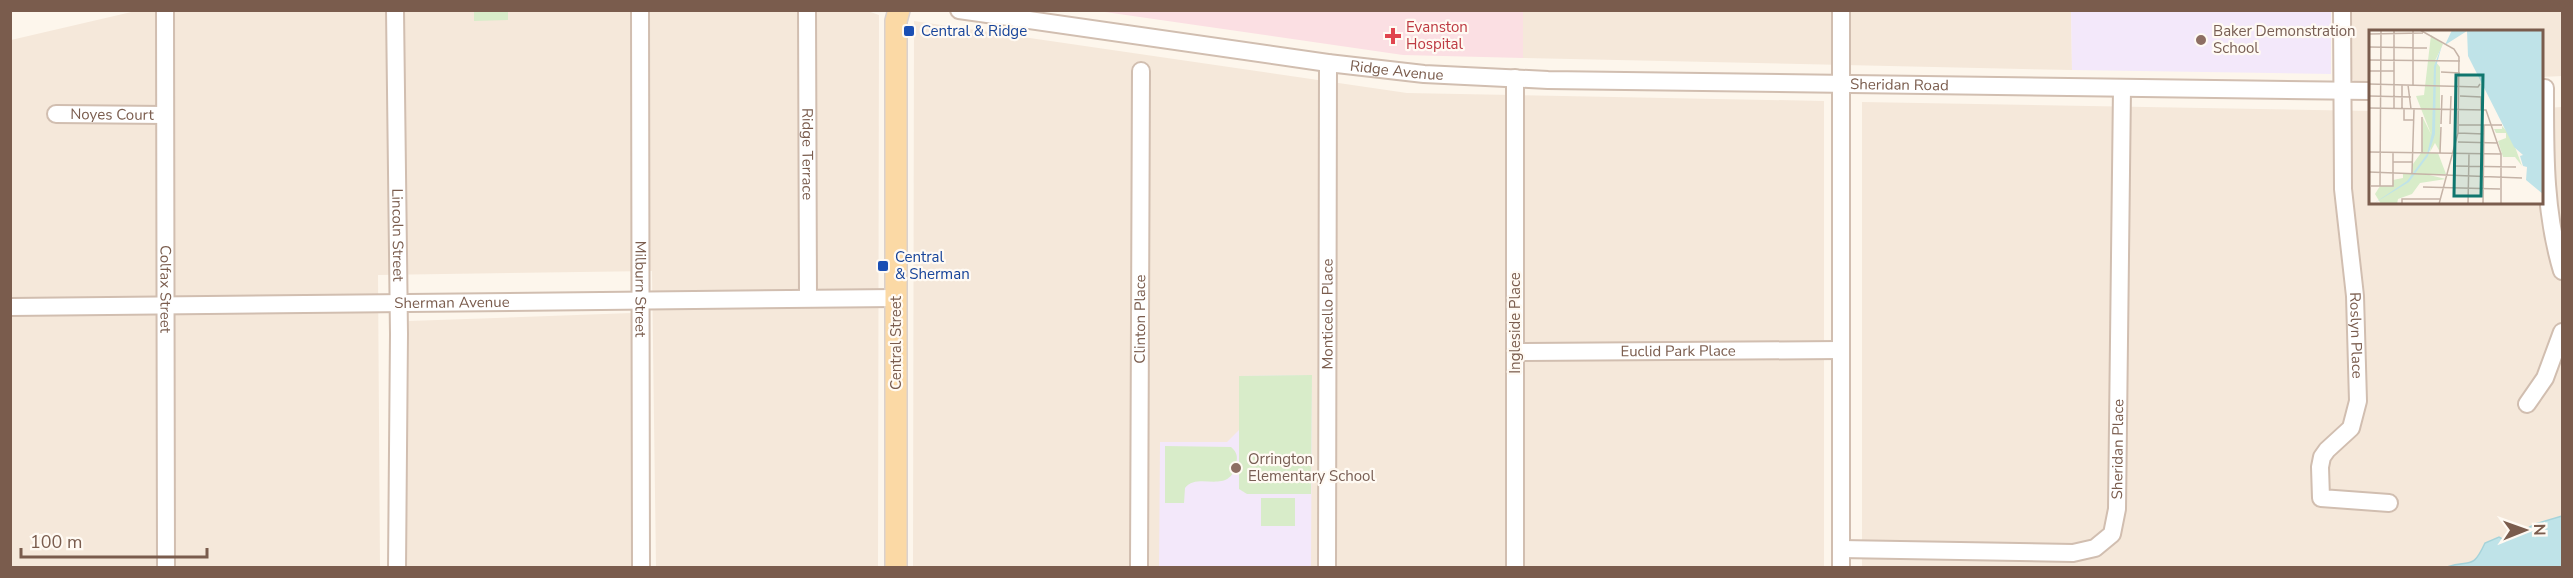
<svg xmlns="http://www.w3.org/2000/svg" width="2573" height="578" viewBox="0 0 2573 578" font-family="'Nunito Sans',sans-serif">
<rect width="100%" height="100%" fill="#fdf6ec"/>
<!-- residential -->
<g fill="#f5e8da">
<polygon points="140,10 474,10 474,20 508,20 508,10 865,10 879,15 878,567 656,567 652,271 378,275 380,567 11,568 11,40"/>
<polygon points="1523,11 2071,11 2072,70 1523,58"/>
<polygon points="2350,11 2562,11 2562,76 2542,77 2542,32 2370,32 2370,81 2354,81 2351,78 2350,69"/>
<polygon points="914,21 1407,93 1824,101 1824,567 913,568"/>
<polygon points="1862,102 2370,111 2370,202 2542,202 2542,108 2562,107 2562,524 2518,546 2463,568 1862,568"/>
<polygon points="632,313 633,567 406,568 409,321"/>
</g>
<!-- education -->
<g fill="#f3e8fa">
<polygon points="2071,11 2331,11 2331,74 2072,70"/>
<polygon points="1312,375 1311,567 1159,568 1160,442 1227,442 1239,430 1239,376"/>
</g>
<!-- medical -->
<polygon fill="#fbdfe3" points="1098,11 1523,11 1523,58 1403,55"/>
<!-- green -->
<g fill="#d8ecc9">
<polygon points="474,11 508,11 508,20 474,21"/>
<polygon points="1312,375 1311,494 1247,494 1239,489 1239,376"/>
<path d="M1165,446L1231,447C1237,452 1238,457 1236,464C1230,496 1198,471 1185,488L1184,503H1165Z"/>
<rect x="1261" y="498" width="34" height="28"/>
</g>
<!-- water -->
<path fill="#bfe3e8" stroke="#a5d3da" stroke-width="1.5" d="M2562,516V567H2447C2471,559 2472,571 2485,543L2499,537L2506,541L2535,524Z"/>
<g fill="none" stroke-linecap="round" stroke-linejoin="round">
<!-- minor casing -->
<g stroke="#d1beb0" stroke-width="20">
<g id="minor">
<path id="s1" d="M165,10L166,568"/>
<path id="s2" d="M395,10L399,334L397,568"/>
<path id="s3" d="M640,10L641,568"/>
<path id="s4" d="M807,10L808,298"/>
<path id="s5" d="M959,10L1328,63L1424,74L1548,80L2370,91"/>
<path id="s6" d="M2342,10L2343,189L2355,296L2358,401L2351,428L2327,450L2322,457L2320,467L2321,498L2389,503"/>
<path d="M2545,88C2545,151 2544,211 2562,271"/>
<path id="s7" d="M56,114L165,115"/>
<path id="s8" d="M10,307L896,298"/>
<path id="s9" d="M1516,352L1840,350"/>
<polyline points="2527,404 2545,378 2562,332"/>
<path id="s10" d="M1841,549L2073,553L2095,548L2112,534L2117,509L2122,88"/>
<path id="s11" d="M1139,568L1141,71"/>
<path id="s12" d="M1327,568L1328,63"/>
<polyline points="1515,568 1515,78"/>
<polyline points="1841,568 1841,10"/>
</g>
</g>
<!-- major casing -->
<g stroke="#dad1cd" stroke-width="24">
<polyline id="major" points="896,568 896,21 899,10"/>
</g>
<!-- minor -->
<use href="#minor" stroke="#fff" stroke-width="16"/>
<!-- major -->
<use href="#major" stroke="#fbd9a5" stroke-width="21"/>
<!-- rail -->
<polyline stroke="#b9a8c9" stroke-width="4" stroke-dasharray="9 6" stroke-linecap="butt" points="10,11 12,10"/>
</g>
<!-- markers -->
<g fill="#1a4fb4" stroke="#fffaf3" stroke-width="2">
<rect x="903" y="25" width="12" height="12" rx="3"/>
<rect x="877" y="260" width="12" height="12" rx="3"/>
</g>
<path fill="#e0444e" stroke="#fffaf3" stroke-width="2" d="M1390 27h6v6h6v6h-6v6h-6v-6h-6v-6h6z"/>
<g fill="#8d6e63" stroke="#fffaf3" stroke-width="2">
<circle cx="2201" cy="40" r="6"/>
<circle cx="1236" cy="468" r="6"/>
</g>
<g text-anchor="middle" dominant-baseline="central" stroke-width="4.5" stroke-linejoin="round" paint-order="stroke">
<!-- health labels -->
<g font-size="15" fill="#be3a42" stroke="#fffaf3" text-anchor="start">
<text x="1406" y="27">Evanston<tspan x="1406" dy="17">Hospital</tspan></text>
</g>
<!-- transit labels -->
<g font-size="15" fill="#164399" stroke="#fffaf3" text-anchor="start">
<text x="921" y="31">Central &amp; Ridge</text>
<text x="895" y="257">Central<tspan x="895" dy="17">&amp; Sherman</tspan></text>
</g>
<!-- education labels -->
<g font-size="15" fill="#785e54" stroke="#fffaf3" text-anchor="start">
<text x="2213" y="31">Baker Demonstration<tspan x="2213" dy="17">School</tspan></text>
<text x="1248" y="459">Orrington<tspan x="1248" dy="17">Elementary School</tspan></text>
</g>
<!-- street labels -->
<g font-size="15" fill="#7a5c4d" stroke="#fffaf3">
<text stroke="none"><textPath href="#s5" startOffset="442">Ridge Avenue</textPath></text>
<text stroke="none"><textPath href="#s5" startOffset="945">Sheridan Road</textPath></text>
<text stroke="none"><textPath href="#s7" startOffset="56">Noyes Court</textPath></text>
<text stroke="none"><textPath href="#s4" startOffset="144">Ridge Terrace</textPath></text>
<text stroke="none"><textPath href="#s2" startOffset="225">Lincoln Street</textPath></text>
<text stroke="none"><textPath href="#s1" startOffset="279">Colfax Street</textPath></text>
<text stroke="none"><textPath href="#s3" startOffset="279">Milburn Street</textPath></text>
<text stroke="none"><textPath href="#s8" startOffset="442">Sherman Avenue</textPath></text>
<text stroke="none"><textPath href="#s12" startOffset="254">Monticello Place</textPath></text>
<text stroke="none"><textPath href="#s11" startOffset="249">Clinton Place</textPath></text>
<text transform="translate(1515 323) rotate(-90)">Ingleside Place</text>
<text stroke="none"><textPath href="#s6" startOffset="326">Roslyn Place</textPath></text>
<text transform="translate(896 343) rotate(-90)">Central Street</text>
<text stroke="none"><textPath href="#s9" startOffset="162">Euclid Park Place</textPath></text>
<text stroke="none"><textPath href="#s10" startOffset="362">Sheridan Place</textPath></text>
</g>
</g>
<!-- overview -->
<g transform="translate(2369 30)">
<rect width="174" height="174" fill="#fdf6ec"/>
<path d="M62,5L74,14L66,31L71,37V122L66,113L61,122L63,108L59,122H53L54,88L62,104L47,66L55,65ZM133,96L142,106L153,136L146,127H134L129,111L137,108V103H127L125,99H133ZM52,123H69L77,144H56L77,149L51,153L43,164L29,169L28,174H12L6,164L11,156H24V150L34,148V143H44V134Z" fill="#d8ecc9"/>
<path d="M83,0H174V164L157,150L158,137L154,136L151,126L154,125L145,117L99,26L98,1L76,15ZM73,15L67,37L66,104L59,126L40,152L4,174L38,151L58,124L63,103L65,36Z" fill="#bfe3e8"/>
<path fill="none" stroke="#c5b3a7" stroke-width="1.5" d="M51,0L85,19L90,27L89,103L70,174M0,4L54,3M0,17L58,18M0,30L91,31M0,41H25M72,42L91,43M0,54L109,57L111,54M39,55L42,79M44,55V0M0,66L42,67M91,66L112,67V80M0,78L117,80L132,124M25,78V0M33,78V55M35,78V90H44M72,94L73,65M81,94L82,66M90,95H133M89,103L115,104M89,112L129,113M0,122L132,124V174M53,123V87M71,123L72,97M24,132H44M84,136L147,137M0,142L153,148M43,143L45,79M2,156H24V122M11,156L12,0M54,157L131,159M33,174V169H72M99,174L100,124M114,174L115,95"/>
<path fill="#0f766e" fill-opacity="0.15" stroke="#0f766e" stroke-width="3" d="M87,45H114L112,166H85Z"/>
<rect width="174" height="174" fill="none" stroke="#7a5c4d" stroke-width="3"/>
</g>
<!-- border -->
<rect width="2573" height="578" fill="none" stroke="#7a5c4d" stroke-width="24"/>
<!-- north arrow -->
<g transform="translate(2525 530) rotate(89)" stroke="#fffaf3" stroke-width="4.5" paint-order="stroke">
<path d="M0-4.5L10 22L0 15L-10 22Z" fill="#7a5c4d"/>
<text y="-9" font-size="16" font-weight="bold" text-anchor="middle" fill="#7a5c4d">N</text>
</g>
<!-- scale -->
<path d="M21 548v9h186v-9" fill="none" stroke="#7a5c4d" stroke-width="3"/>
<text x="30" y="548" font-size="18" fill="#7a5c4d" stroke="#fffaf3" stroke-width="4.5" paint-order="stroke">100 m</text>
</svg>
